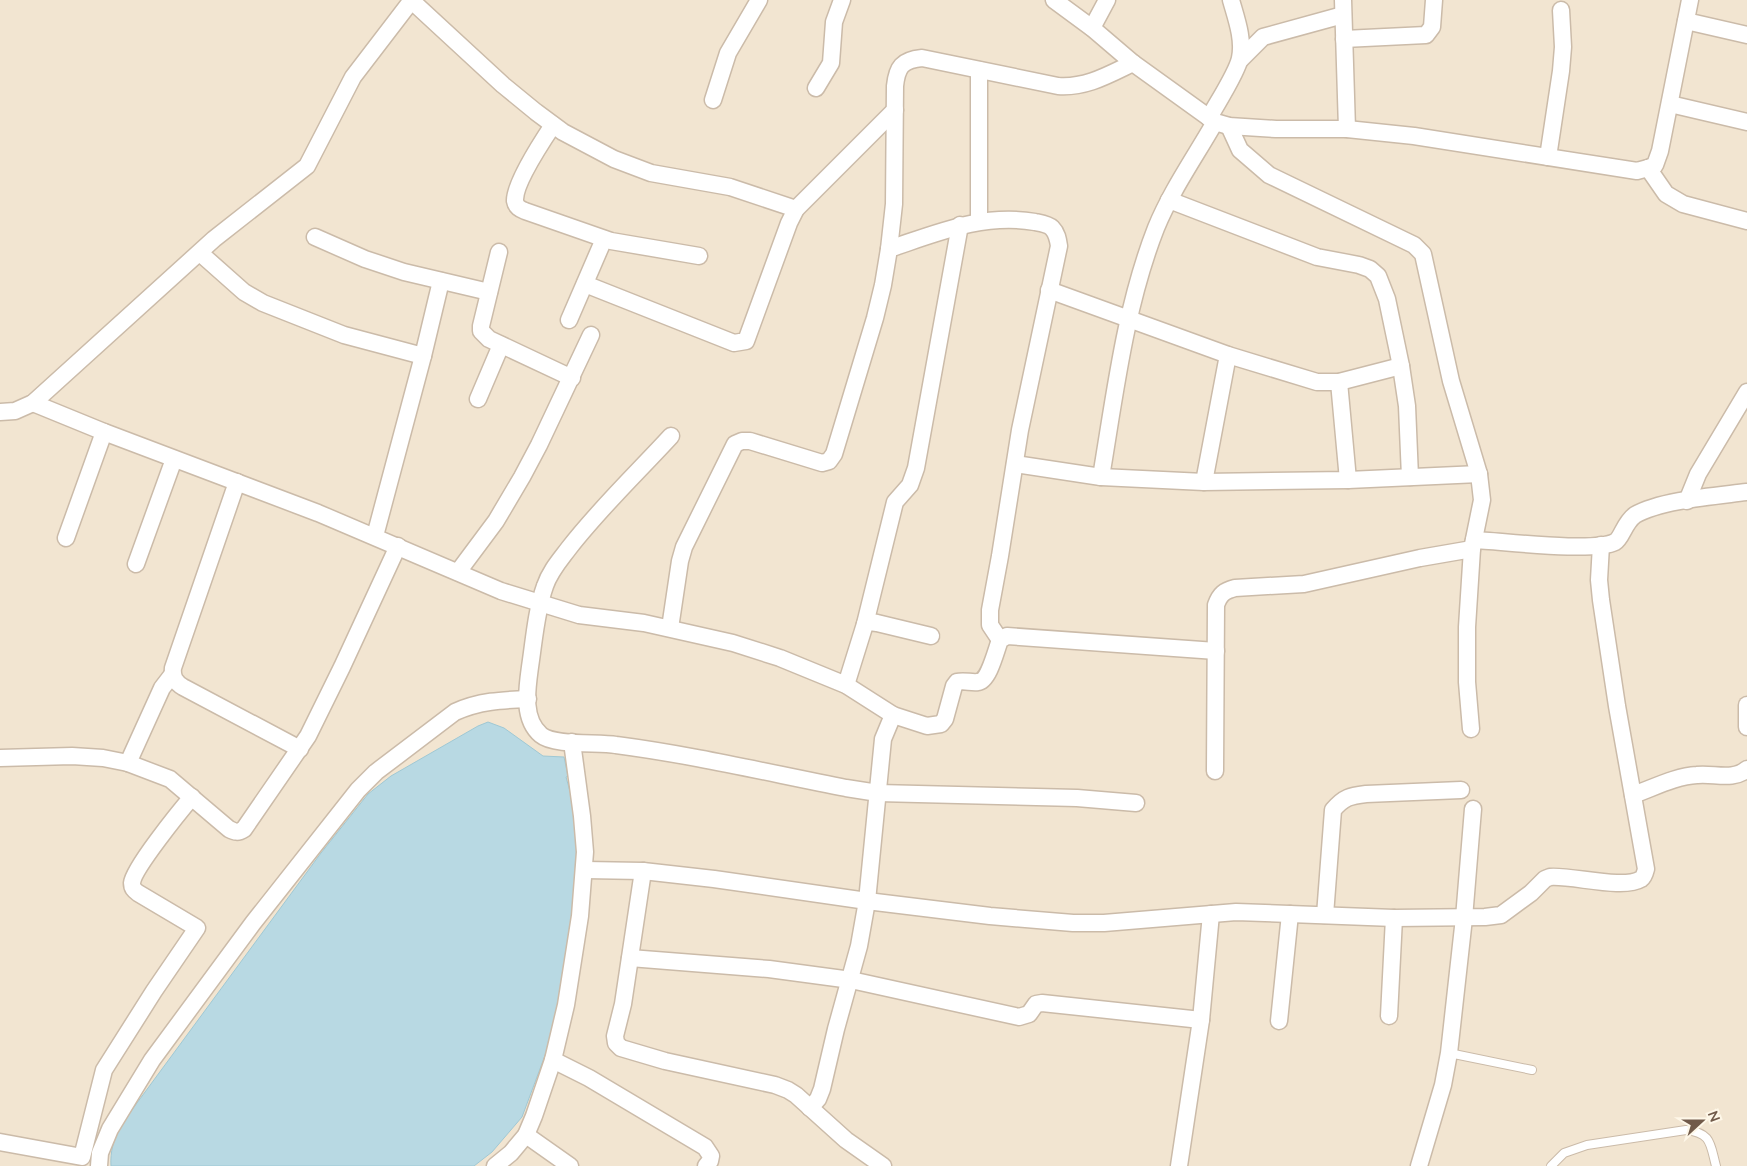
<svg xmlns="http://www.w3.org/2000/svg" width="1747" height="1166" viewBox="0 0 1747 1166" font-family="'Nunito Sans',sans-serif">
<rect width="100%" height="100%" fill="#fbf3e2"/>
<!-- residential -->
<rect fill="#f2e5d1" x="0" y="0" width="1747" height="1166"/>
<!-- water -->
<path fill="#b8d9e3" stroke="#9fc8d4" d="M488,722L504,728L543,756L564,757L568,776L566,777L573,802L577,831L578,882L559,1018L522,1117L492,1152L474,1166H111C110,1152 114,1138 120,1126L321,853L368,794L391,776L478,726Z"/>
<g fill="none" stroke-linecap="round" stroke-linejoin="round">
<!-- service casing -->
<g stroke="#cbbba9" stroke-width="10">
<g id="service">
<polyline points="1449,1053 1532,1070"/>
<path d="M1551,1166L1564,1153L1587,1145L1686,1130C1712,1133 1710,1144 1716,1166"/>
</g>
</g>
<!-- minor casing -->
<g stroke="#cbbba9" stroke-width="19">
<g id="minor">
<polyline points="1054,0 1092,28 1133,63 1215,122 1229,126 1276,129 1347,129 1414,136 1637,171 1648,168 1655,165 1660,151 1690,0"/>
<polyline points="1343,0 1347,129"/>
<polyline points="412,1 503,85 536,112 563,132 614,159 651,173 730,187 796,209"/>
<polyline points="1686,21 1747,35"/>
<polyline points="1092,28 1107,0"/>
<polyline points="1344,39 1426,35 1432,27 1434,0"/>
<polyline points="1240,60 1263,37 1343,15"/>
<polyline points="816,88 831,63 834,22 842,0"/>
<polyline points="713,100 728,53 759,0"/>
<polyline points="1670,104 1747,122"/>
<path d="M1209,118C1217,103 1237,73 1240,58C1244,39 1236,18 1231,0"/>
<path d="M553,125C543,140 514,184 515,201C516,207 520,209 525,211L611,241L699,256"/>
<polyline points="1229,126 1240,150 1269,175 1414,245 1423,254 1451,381 1479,474 1482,500 1472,549 1467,627 1467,682 1471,729"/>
<polyline points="1548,157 1561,71 1563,47 1561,10"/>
<polyline points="1648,168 1666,194 1683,204 1747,221"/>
<polyline points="1169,200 1317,257 1359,265 1370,269 1378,276 1387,299 1401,366 1407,406 1410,477"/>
<polyline points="979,221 979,70"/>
<polyline points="315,237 365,259 404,272 489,292"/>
<path d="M889,249C937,233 983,213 1035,222C1040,223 1048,224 1052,228C1057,233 1058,239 1059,246L1020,430L1000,556L990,610V625L1000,640"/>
<polyline points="499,252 481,326 481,331 489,339 572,378"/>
<polyline points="200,253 244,292 263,303 344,335 423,356"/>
<polyline points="585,284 734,343 746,341 789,223 796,209 895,110"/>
<polyline points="1049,290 1228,355 1317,382 1339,382 1401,366"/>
<polyline points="569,320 604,239"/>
<polyline points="1339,382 1348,480"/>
<polyline points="478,399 501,345"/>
<path d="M33,403L104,432L318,513L501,591L579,615L644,623L733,643L780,658L846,685L893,715L927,726L941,724L945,719L954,686L957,682C964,680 971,683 978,682C989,681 996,650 1000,640L1007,636L1216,651"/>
<polyline points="0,412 15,411 33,403 214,239 307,166 353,77 412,0"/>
<path d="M671,436C637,473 600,508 569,548C560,560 550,571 545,586C536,611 534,641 530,667C527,689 522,719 541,735C554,746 598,742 616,745C693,755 769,773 846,788L878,793L1077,798L1136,803"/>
<polyline points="1015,464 1101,477 1204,482 1348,480 1479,474"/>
<path d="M1101,477C1115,394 1125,307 1156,228C1171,191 1195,157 1215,122"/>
<path d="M237,482L173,668C172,677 175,682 183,687L300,749"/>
<polyline points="1204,482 1228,355"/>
<polyline points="1687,501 1698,474 1747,392"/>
<polyline points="375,536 423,356 441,281"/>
<polyline points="66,538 104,432"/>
<path d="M1474,540C1502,541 1593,553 1615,542C1622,538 1624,523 1635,515C1661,500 1716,496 1747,492"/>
<polyline points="136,564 174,459"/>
<polyline points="458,572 496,521 522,477 539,445 591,335"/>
<polyline points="865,624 895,502 910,485 916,468 960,225"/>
<path d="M670,628L680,561L684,547L735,444L742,441H750L822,463L829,461L834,454L875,318L883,285L889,249L894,204L895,86C897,67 902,60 922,58L1058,86C1086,88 1108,75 1133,63"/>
<polyline points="846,685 865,624 870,622 877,623 931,636"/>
<polyline points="1747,705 1747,727"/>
<path d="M0,758L72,756L103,758L128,763L170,779L229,829C235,832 238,833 244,829L308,736L342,667L398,546"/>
<polyline points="128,763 162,688 172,675"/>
<path d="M1215,771L1216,605C1220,594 1224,591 1235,588L1304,584L1420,558L1472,549"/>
<path d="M1633,795C1653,788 1676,776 1697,775C1713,773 1734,781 1747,769"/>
<path d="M585,870L643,871L714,879L867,901L990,916L1073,923H1104L1236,912L1394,918L1485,917L1501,915L1531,893L1545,879L1550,877C1572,875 1623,890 1641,879C1644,877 1645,873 1646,869L1617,706L1601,600L1599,580L1601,545"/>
<polyline points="643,871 623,1004 615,1036 616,1043 621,1048 665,1061 775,1085 788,1090 796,1095 846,1140 883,1166"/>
<path d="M1325,915L1333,810C1344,797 1350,796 1366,794L1461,790"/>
<polyline points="630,958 769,969 851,980 1019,1017 1029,1014 1036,1004 1042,1003 1201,1020"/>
<polyline points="1389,1016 1394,918"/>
<polyline points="1279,1021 1290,914"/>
<polyline points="553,1060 589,1078 705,1147 711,1156 710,1161 706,1166"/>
<polyline points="810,1108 818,1099 822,1089 836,1029 859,946 867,901 883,739 893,715"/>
<polyline points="526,1135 570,1166"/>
<path d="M0,1142L82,1157L104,1070L154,991L197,928L138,893C134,890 132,888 132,883C133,869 180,811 192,797"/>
<path d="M99,1166L100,1153L110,1129L152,1060L253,923L358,790L376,772L455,712C479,701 502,700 528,699"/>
<polyline points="495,1166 511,1153 526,1135 534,1116 553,1060 566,1005 580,916 585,852 582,816 572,742"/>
<polyline points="1179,1166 1201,1020 1211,914"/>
<polyline points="1419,1166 1443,1085 1449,1053 1464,918 1473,809"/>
</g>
</g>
<!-- service -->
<use href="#service" stroke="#fff" stroke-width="8"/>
<!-- minor -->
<use href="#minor" stroke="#fff" stroke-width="16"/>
</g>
<!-- north arrow -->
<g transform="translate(1702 1121) rotate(69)" stroke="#fef7e8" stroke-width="4" paint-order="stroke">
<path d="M0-4L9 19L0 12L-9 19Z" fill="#715a4a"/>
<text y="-8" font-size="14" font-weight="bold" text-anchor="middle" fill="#715a4a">N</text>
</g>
</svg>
